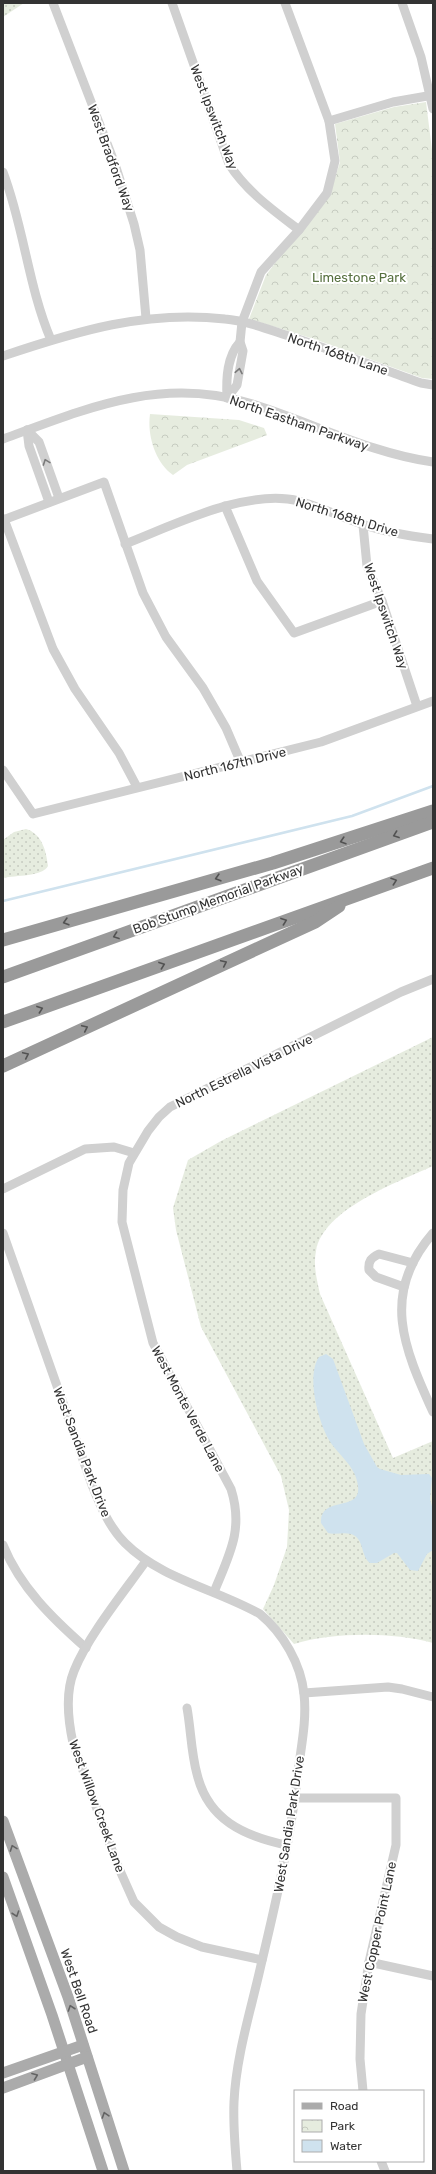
<svg xmlns="http://www.w3.org/2000/svg" width="436" height="2174" viewBox="0 0 436 2174" font-family="Rubik,sans-serif">
<defs>
<pattern id="grass-dots" width="8" height="8" patternUnits="userSpaceOnUse"><rect width="8" height="8" fill="#e6ecdf"/><path d="M2 2h.1M6 6h.1" fill="none" stroke="#c6cbc0" stroke-width="1.8" stroke-linecap="round"/></pattern>
<pattern id="park-crowns" width="20" height="18" patternUnits="userSpaceOnUse"><rect width="20" height="18" fill="#e6ecdf"/><path d="M2 6a3 3 0 1 1 6 0M12 15a3 3 0 1 1 6 0" fill="none" stroke="#c6cbc0"/></pattern>
</defs>
<rect width="100%" height="100%" fill="#fff"/>
<!-- grass -->
<g fill="url(#grass-dots)">
<polygon points="3,3 24,3 3,17"/>
<path d="M26,829C42,834 46,850 48,866C42,877 16,875 3,878V840L14,832Z"/>
<path d="M433,1037V1166C398,1182 323,1209 316,1251C313,1266 317,1280 320,1294L393,1458L433,1441V1643C392,1632 335,1632 294,1644L263,1609L274,1585L287,1547L289,1510L281,1476L201,1327L176,1230L173,1208L188,1160L221,1141Z"/>
</g>
<!-- park -->
<g fill="url(#park-crowns)">
<polygon points="426,102 433,158 433,379 422,378 314,339 249,319 266,275 331,190 340,162 335,124 394,107"/>
<path d="M150,414L239,420L264,428L267,435L187,465L173,475C155,462 147,435 150,414Z"/>
</g>
<!-- water -->
<path fill="#cfe2ee" d="M326,1354L333,1359L364,1444L377,1467L380,1469L401,1475L429,1474L432,1478L430,1499L433,1510V1550L427,1554L418,1571L410,1570L397,1553H394L377,1563H370C360,1555 365,1539 351,1534C343,1532 335,1535 328,1533L321,1523C319,1495 362,1513 358,1486C356,1466 338,1455 329,1440C318,1421 306,1376 319,1357Z"/>
<g fill="none" stroke-linecap="round" stroke-linejoin="round">
<!-- stream -->
<polyline stroke="#cfe2ee" stroke-width="2.5" points="3,901 352,816 433,786"/>
<!-- minor -->
<g stroke="#d0d0d0" stroke-width="9">
<polyline points="53,3 115,164 134,224 140,250 146,318"/>
<path d="M172,3L229,164C247,192 273,210 299,230"/>
<polyline points="402,3 421,57 433,109"/>
<polyline points="329,121 393,102 433,95"/>
<path d="M3,172C24,227 28,286 51,340"/>
<path d="M3,356C77,331 146,310 225,319C249,321 272,331 295,338C337,352 379,368 421,383L433,385"/>
<polyline points="227,398 237,385 243,351 240,342 242,322 261,272 299,230 327,193 335,161 329,121 285,3"/>
<path d="M227,398C226,378 227,356 240,342"/>
<polyline points="27,430 39,442 59,498"/>
<polyline points="27,430 29,446 49,502"/>
<path d="M3,439C85,409 160,376 249,403C311,422 369,453 433,462"/>
<polyline points="225,506 257,581 294,633 382,601"/>
<polyline points="4,519 53,649 75,689 119,753 137,787"/>
<polyline points="3,520 104,482 143,593 166,637 203,688 226,728 241,763"/>
<polyline points="363,525 367,566 382,601 417,706"/>
<path d="M125,544C174,525 247,488 299,501C321,507 341,517 362,524C384,532 409,536 433,539"/>
<polyline points="3,770 33,814 321,742 433,701"/>
<polyline points="3,1189 85,1149 114,1147 134,1153"/>
<path d="M3,1233L92,1485C100,1505 109,1527 125,1543C161,1579 216,1589 260,1614C283,1633 301,1664 304,1694C307,1720 301,1747 298,1772C291,1837 276,1902 261,1965C251,2010 236,2056 234,2102C233,2125 235,2148 237,2171"/>
<path d="M433,1233C380,1294 404,1348 433,1412"/>
<path d="M404,1287L376,1277L369,1270C368,1261 371,1258 379,1254L413,1263"/>
<path d="M3,1545C20,1587 52,1618 86,1648"/>
<path d="M146,1561C124,1592 88,1636 74,1671C65,1693 68,1720 73,1743L117,1864L134,1902L159,1927L177,1937L202,1947L262,1960"/>
<path d="M214,1592C229,1555 244,1530 231,1489L153,1343L122,1222L123,1190L129,1163L148,1131L159,1117L170,1107L401,992L433,979"/>
<polyline points="304,1693 388,1687 402,1689 433,1697"/>
<path d="M187,1708C191,1730 191,1752 197,1774C208,1820 244,1836 286,1845"/>
<polyline points="295,1798 396,1798 396,1845 369,1962 361,2014 360,2059 363,2091"/>
<polyline points="369,1962 433,1976"/>
<polyline points="381,2161 385,2171"/>
</g>
<!-- major -->
<g stroke="#ababab" stroke-width="11">
<polyline points="3,1821 68,1997 124,2171"/>
<polyline points="3,1877 52,2015 103,2171"/>
<polyline points="3,2073 83,2045"/>
<polyline points="3,2088 87,2057"/>
</g>
<!-- highway -->
<g stroke="#9a9a9a" stroke-width="13">
<polyline points="3,940 273,863 433,811"/>
<polyline points="3,977 433,822"/>
<polyline points="3,1022 433,868"/>
<polyline points="3,1066 315,922 339,906"/>
</g>
</g>
<!-- one-way arrows -->
<defs><path id="oneway-chevron" d="M-2-3.5L2.5 0L-2 3.5" fill="none" stroke-width="1.6" stroke-linecap="round" stroke-linejoin="round"/></defs>
<g stroke="#7a7a7a">
<use href="#oneway-chevron" transform="translate(239 371) rotate(-79)"/>
<use href="#oneway-chevron" transform="translate(46 462) rotate(-110)"/>
</g>
<g stroke="#525252">
<use href="#oneway-chevron" transform="translate(396 835) rotate(160)"/>
<use href="#oneway-chevron" transform="translate(343 841) rotate(163)"/>
<use href="#oneway-chevron" transform="translate(218 878) rotate(164)"/>
<use href="#oneway-chevron" transform="translate(394 881) rotate(-19)"/>
<use href="#oneway-chevron" transform="translate(284 921) rotate(-20)"/>
<use href="#oneway-chevron" transform="translate(66 922) rotate(164)"/>
<use href="#oneway-chevron" transform="translate(116 936) rotate(160)"/>
<use href="#oneway-chevron" transform="translate(224 963) rotate(-25)"/>
<use href="#oneway-chevron" transform="translate(162 965) rotate(-20)"/>
<use href="#oneway-chevron" transform="translate(40 1009) rotate(-20)"/>
<use href="#oneway-chevron" transform="translate(85 1028) rotate(-25)"/>
<use href="#oneway-chevron" transform="translate(26 1055) rotate(-25)"/>
</g>
<g stroke="#636363">
<use href="#oneway-chevron" transform="translate(13 1848) rotate(-110)"/>
<use href="#oneway-chevron" transform="translate(16 1914) rotate(71)"/>
<use href="#oneway-chevron" transform="translate(71 2008) rotate(-109)"/>
<use href="#oneway-chevron" transform="translate(35 2076) rotate(-21)"/>
<use href="#oneway-chevron" transform="translate(105 2115) rotate(-108)"/>
</g>
<g text-anchor="middle" dominant-baseline="central" stroke-width="4" stroke-linejoin="round" paint-order="stroke">
<!-- street labels -->
<g font-size="13" fill="#333" stroke="#fff">
<text transform="translate(214 117) rotate(69)">West Ipswitch Way</text>
<text transform="translate(111 158) rotate(70)">West Bradford Way</text>
<text transform="translate(338 354) rotate(19)">North 168th Lane</text>
<text transform="translate(299 423) rotate(19)">North Eastham Parkway</text>
<text transform="translate(347 517) rotate(17)">North 168th Drive</text>
<text transform="translate(386 616) rotate(71)">West Ipswitch Way</text>
<text transform="translate(235 764) rotate(-14)">North 167th Drive</text>
<text transform="translate(218 899) rotate(-20)">Bob Stump Memorial Parkway</text>
<text transform="translate(244 1071) rotate(-26)">North Estrella Vista Drive</text>
<text transform="translate(188 1409) rotate(62)">West Monte Verde Lane</text>
<text transform="translate(82 1452) rotate(69)">West Sandia Park Drive</text>
<text transform="translate(97 1806) rotate(70)">West Willow Creek Lane</text>
<text transform="translate(289 1824) rotate(-81)">West Sandia Park Drive</text>
<text transform="translate(377 1932) rotate(-78)">West Copper Point Lane</text>
<text transform="translate(79 1991) rotate(71)">West Bell Road</text>
</g>
<!-- park labels -->
<g font-size="13" fill="#56703f" stroke="#fff">
<text x="359" y="277">Limestone Park</text>
</g>
</g>
<!-- border -->
<rect width="436" height="2174" fill="none" stroke="#333333" stroke-width="8"/>
<!-- legend -->
<rect x="294" y="2090" width="130" height="72" fill="#ffffff" stroke="#adadad"/>
<rect x="302" y="2103" width="20" height="6" fill="#ababab" stroke="#adadad"/>
<text x="330" y="2110" font-size="12" fill="#333333">Road</text>
<rect x="302" y="2120" width="20" height="12" fill="url(#park-crowns)" stroke="#adadad"/>
<text x="330" y="2130" font-size="12" fill="#333333">Park</text>
<rect x="302" y="2140" width="20" height="12" fill="#cfe2ee" stroke="#adadad"/>
<text x="330" y="2150" font-size="12" fill="#333333">Water</text>
</svg>
